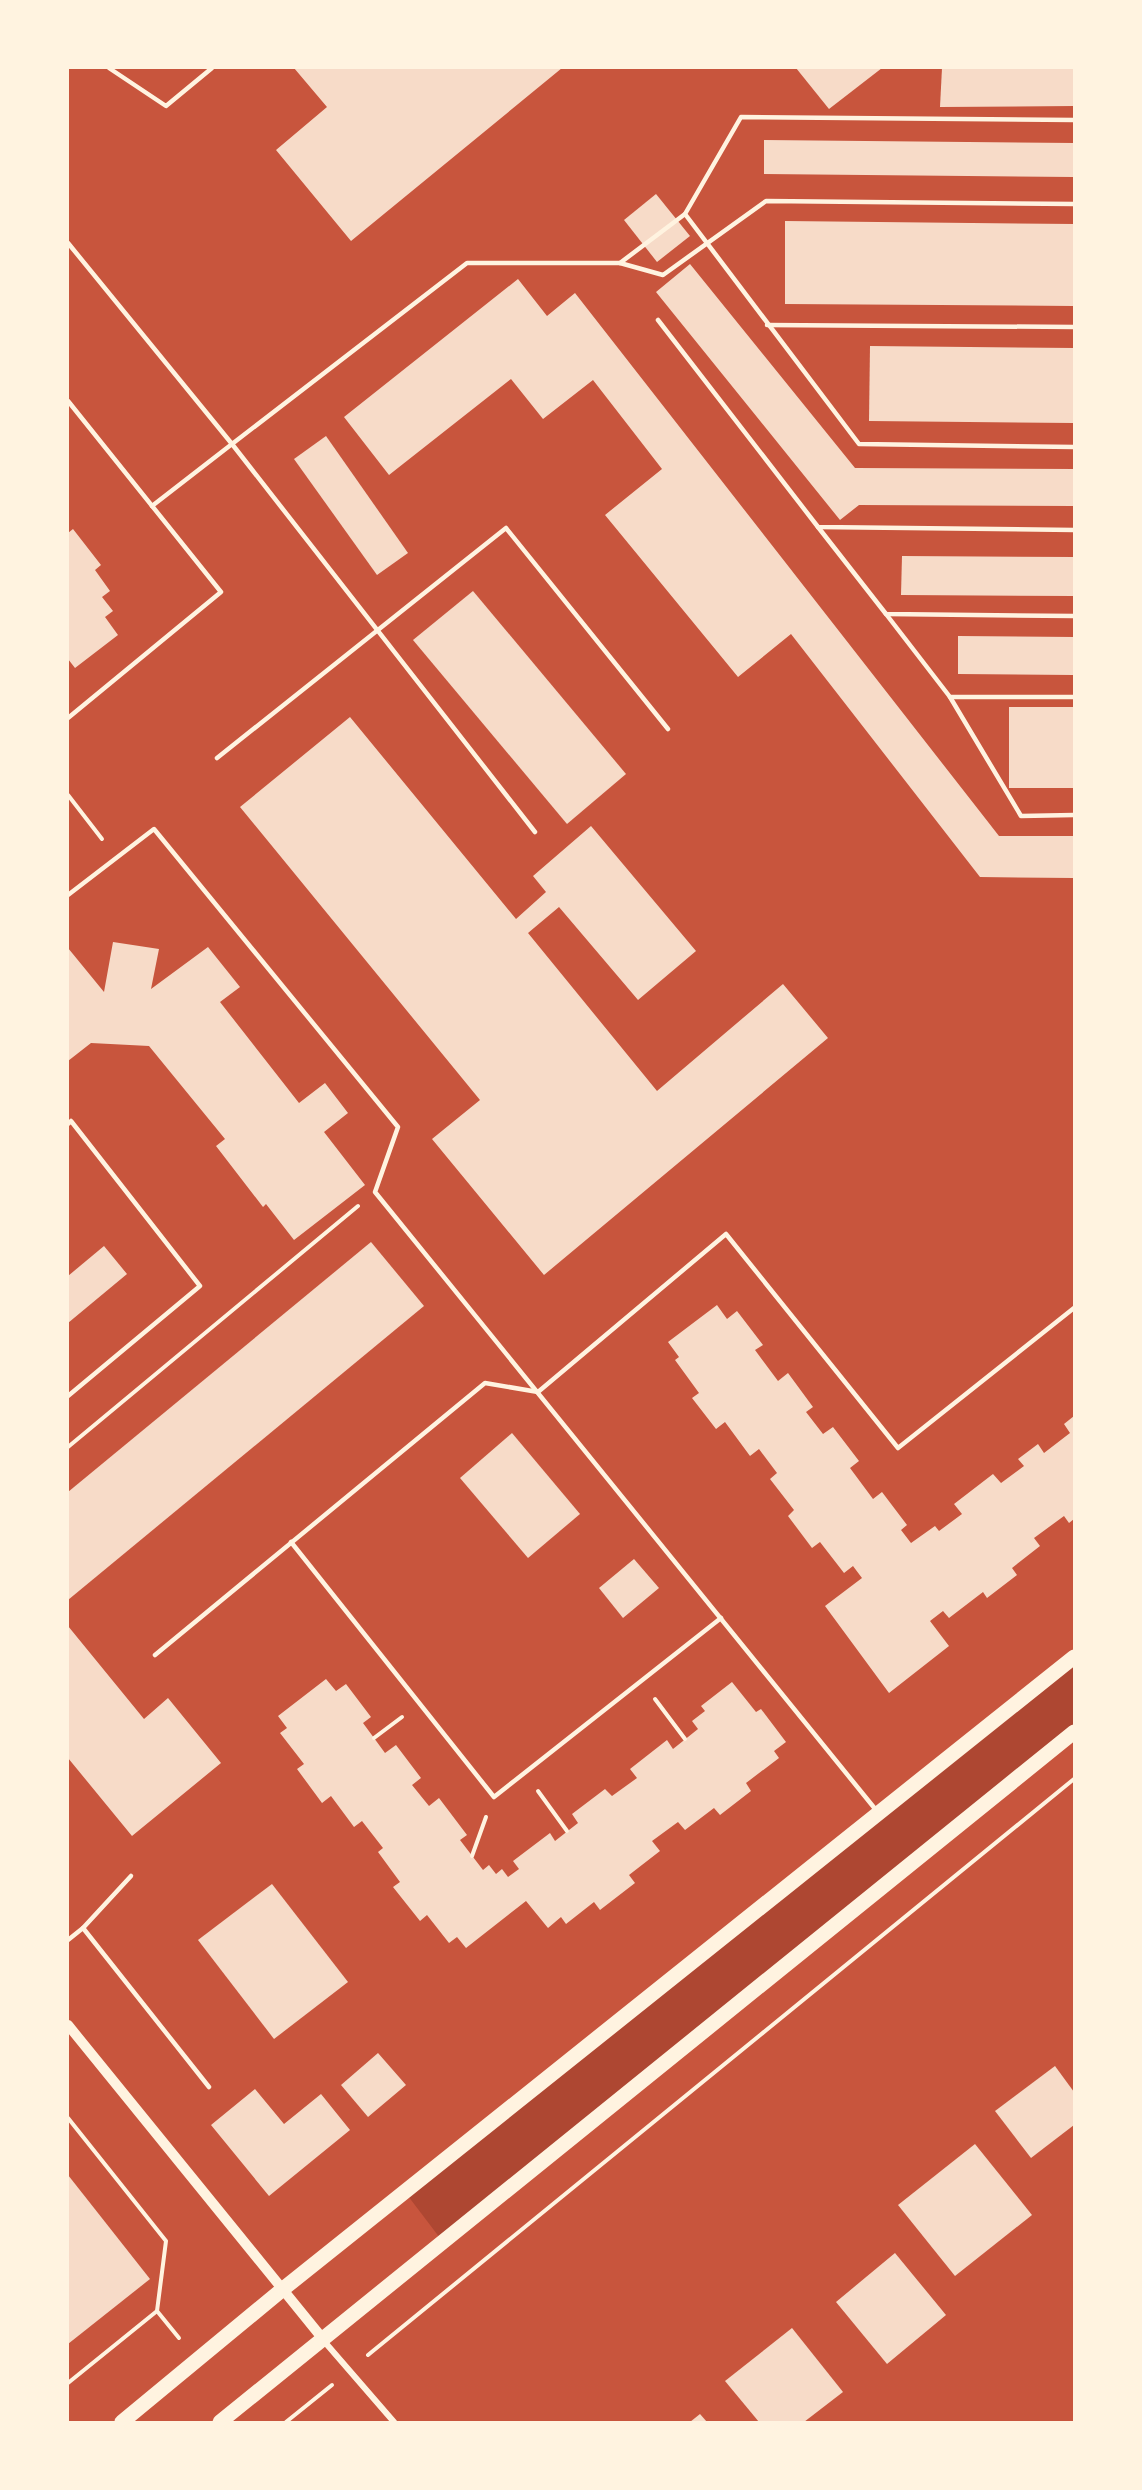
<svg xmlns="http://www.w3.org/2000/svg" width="1142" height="2490" viewBox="0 0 1142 2490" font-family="Overpass,sans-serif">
<rect width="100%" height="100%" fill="#c8553d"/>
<!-- green -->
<polygon fill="#ae4732" points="1074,1657 1074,1732 443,2242 405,2192"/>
<!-- building -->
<g fill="#f7dbc8">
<polygon points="294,68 562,68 351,241 276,150 327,107"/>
<polygon points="796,68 882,68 829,109"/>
<polygon points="942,68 1074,68 1074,106 940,107"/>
<polygon points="764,140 1074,143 1074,177 764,174"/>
<polygon points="656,194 690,236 657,262 624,220"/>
<polygon points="785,221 1074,224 1074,306 785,304"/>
<polygon points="690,264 855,468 1074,469 1074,506 859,505 840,520 656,292"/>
<polygon points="518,279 547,316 575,293 999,836 1074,836 1074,878 980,877 791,634 738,677 605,515 662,469 593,380 543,419 511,379 389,475 344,417"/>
<polygon points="870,346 1074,348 1074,423 869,421"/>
<polygon points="326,436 408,553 377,575 294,459"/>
<polygon points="73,529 101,565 95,570 110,591 102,597 113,611 105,617 118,635 75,668 68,659 68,533"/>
<polygon points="902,556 1074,557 1074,596 901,595"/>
<polygon points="473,591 626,774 567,824 413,640"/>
<polygon points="958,636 1074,637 1074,675 958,674"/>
<rect x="1009" y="707" width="65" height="81"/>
<polygon points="350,717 516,919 546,892 533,876 591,826 696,951 638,1000 559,907 528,933 657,1091 783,984 828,1038 544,1275 432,1139 480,1100 240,807"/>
<polygon points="113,942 159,949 151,989 208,947 240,987 220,1002 299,1103 325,1083 348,1113 324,1132 365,1185 294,1240 266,1204 263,1207 216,1146 225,1139 149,1046 91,1043 68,1061 68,948 104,992"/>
<polygon points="371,1242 424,1306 68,1600 68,1492"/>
<polygon points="104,1246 127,1274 68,1323 68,1276"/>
<polygon points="717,1305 727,1319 737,1311 763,1345 755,1350 778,1381 788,1373 813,1407 806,1412 823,1434 833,1427 859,1461 850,1468 873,1499 882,1492 907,1525 901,1530 911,1543 935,1526 939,1531 962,1514 954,1504 993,1474 1001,1483 1024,1466 1018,1459 1038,1444 1044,1453 1070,1433 1064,1424 1074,1416 1074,1519 1069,1523 1064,1516 1034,1538 1040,1546 1012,1568 1017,1575 987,1598 983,1592 949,1618 943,1611 930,1621 949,1646 889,1693 825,1606 862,1578 853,1566 844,1573 820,1542 812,1548 788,1516 794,1510 770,1479 777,1473 759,1449 750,1456 725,1422 716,1429 692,1398 699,1393 675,1360 679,1357 668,1342"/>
<polygon points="512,1433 580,1514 528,1558 460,1478"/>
<polygon points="634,1559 659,1588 623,1618 599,1588"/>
<polygon points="68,1626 144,1719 168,1698 221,1763 132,1836 68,1758"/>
<polygon points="326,1679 336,1691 346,1684 371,1717 363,1723 385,1753 396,1745 421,1778 412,1785 429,1806 439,1798 467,1835 460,1840 483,1870 489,1865 496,1874 502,1869 508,1877 519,1869 513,1861 550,1833 555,1841 578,1823 572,1814 605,1789 612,1796 637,1778 630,1769 667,1740 673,1749 698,1729 692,1721 705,1711 701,1706 732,1682 756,1712 761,1709 786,1742 774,1751 779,1758 746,1783 751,1791 720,1815 714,1808 685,1830 678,1822 652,1841 660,1851 629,1875 635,1883 600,1910 594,1902 566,1924 561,1917 548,1928 526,1901 466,1948 457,1937 449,1943 427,1915 420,1921 393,1887 400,1882 378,1852 383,1848 362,1821 354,1827 331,1796 322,1803 297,1769 304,1764 280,1733 287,1728 278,1716"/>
<polygon points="272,1884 348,1982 274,2039 198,1940"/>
<polygon points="378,2053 406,2085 368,2117 341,2085"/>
<polygon points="1055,2066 1074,2092 1074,2125 1031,2158 995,2111"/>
<polygon points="255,2089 284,2124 321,2094 350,2130 269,2196 211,2125"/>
<polygon points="975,2144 1032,2215 955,2276 898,2205"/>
<polygon points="68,2175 150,2279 68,2344"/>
<polygon points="895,2253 946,2315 887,2364 836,2302"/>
<polygon points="792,2328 843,2392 804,2422 759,2422 725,2381"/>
<polygon points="700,2414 707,2422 690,2422"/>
</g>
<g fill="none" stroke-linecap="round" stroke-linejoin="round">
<!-- path -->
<g stroke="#fff3e0" stroke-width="4">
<polyline points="68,795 102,839"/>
<polyline points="68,1447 358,1206"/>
<polyline points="655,1699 685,1739"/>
<polyline points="374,1738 402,1717"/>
<polyline points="538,1791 567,1831"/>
<polyline points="472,1856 486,1817"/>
<polyline points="68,2118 166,2241 157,2311 68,2383"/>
<polyline points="157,2311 179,2338"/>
<polyline points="368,2355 1074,1779"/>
<polyline points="286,2422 332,2385"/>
</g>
<!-- service -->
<g stroke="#fff3e0" stroke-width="4.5">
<polyline points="109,68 166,106 212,68"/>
<polyline points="1074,120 741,117 685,214 859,444 1074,447"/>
<polyline points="68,243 232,444 467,263 620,263 663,275 766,201 1074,204"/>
<polyline points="620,263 685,214"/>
<polyline points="658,320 818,527 1074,530"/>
<polyline points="767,325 1074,327"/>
<polyline points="68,401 221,592 68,718"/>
<polyline points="152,506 232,444 535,832"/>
<polyline points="818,527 886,614 1074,616"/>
<polyline points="886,614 950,697 1074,697"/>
<polyline points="950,697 1021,816 1074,815"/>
<polyline points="217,758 506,528 668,729"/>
<polyline points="68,895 154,829 398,1127 375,1192 876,1810"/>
<polyline points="68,1124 71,1121 200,1286 68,1396"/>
<polyline points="291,1542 494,1797 721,1618"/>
<polyline points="155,1655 485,1383 538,1392 726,1234 898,1448 1074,1308"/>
<polyline points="83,1928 209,2087"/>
<polyline points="68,1940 83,1928 131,1876"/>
</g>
<!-- minor -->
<polyline stroke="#fff3e0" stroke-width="6" points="323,2340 394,2422"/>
<!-- tertiary -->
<polyline stroke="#fff3e0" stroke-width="10" points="68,2025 323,2339"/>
<!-- primary -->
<g stroke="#fff3e0" stroke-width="15">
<polyline points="122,2422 283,2289 1074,1657"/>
<polyline points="220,2422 1074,1732"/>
</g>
</g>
<!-- border -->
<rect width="1142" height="2490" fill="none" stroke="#fff3e0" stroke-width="138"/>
</svg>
